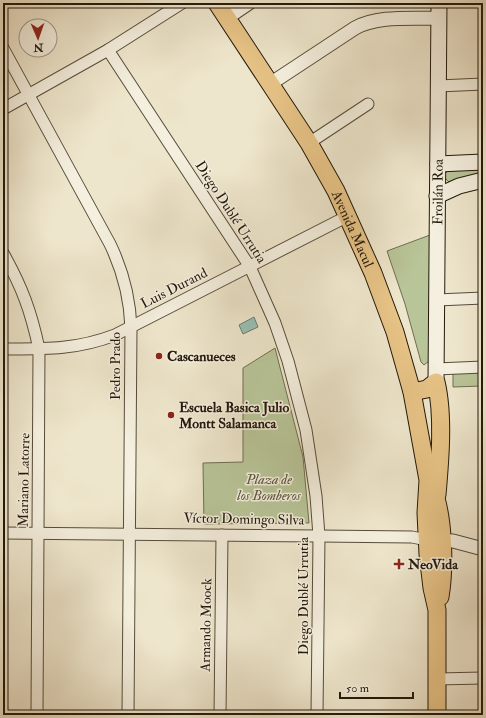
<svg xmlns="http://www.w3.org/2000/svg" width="486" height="718" viewBox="0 0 486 718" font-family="'IM FELL Double Pica',serif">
<rect width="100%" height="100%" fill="#eee6cc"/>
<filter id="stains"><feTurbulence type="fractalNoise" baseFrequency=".005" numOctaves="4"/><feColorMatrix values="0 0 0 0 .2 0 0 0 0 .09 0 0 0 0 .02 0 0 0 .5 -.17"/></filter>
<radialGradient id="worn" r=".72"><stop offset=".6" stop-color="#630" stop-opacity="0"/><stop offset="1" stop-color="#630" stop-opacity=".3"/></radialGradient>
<!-- green -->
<g fill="#b8c598" stroke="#6e6e52">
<polygon points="483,166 483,174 455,182 449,182 445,178 445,174 451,168"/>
<polygon points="430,235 429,361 424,365 421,362 405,304 387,251"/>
<polygon points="275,348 303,457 309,523 204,524 203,463 243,462 243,368"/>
<polygon points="483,369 483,386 453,387 453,371"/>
</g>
<!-- water -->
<polygon fill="#99c0b5" stroke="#6a7d71" points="254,317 258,327 243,334 239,325"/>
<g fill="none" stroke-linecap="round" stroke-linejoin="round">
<!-- minor casing -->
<g stroke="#564c3b" stroke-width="13">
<g id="minor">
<path d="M3,48L110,244C123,271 130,298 131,328L128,715"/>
<polyline points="108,50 250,267 275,323 288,361 306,430 316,496 319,536 317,715"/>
<polyline points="438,86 483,84"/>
<polyline points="3,109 108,50 182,3"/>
<polyline points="309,143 368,104"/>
<path d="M3,253C22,287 31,311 39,349L37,715"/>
<polyline points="437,300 483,298"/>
<path d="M3,349C44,349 76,350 115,335L348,216"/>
<polyline points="436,369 483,367"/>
<polyline points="3,533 319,536 412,537 427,540"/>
<polyline points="437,679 483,678"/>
<polyline points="220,715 222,535"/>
</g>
</g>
<!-- tertiary casing -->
<g stroke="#564c3b" stroke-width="15">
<g id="tertiary">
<polyline points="227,18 249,3"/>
<path d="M270,84L355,28C378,15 412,19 439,18"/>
<polyline points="433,540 453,541 483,549"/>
</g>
</g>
<!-- secondary casing -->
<g stroke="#23180b" stroke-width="17">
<g id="secondary">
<polyline points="438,164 483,162"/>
<polyline points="437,196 459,186 483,180"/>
<path id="s1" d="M436,382L439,3"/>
</g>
</g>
<!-- primary casing -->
<g stroke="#23180b" stroke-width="19">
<g id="primary">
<path id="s2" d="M217,3L309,143L336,191L373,273L395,332L412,392L428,480L426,513L428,554L432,588L437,610V715"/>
<path d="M412,392L427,389L436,382C444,415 440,461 437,495"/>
<path d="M431,485C444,512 445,567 440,597"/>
</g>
</g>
<!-- minor -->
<use href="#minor" stroke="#f4efde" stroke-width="11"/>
<!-- tertiary -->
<use href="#tertiary" stroke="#f4efde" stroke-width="13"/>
<!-- secondary -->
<use href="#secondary" stroke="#f4efde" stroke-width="15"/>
<!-- primary -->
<use href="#primary" stroke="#e7c386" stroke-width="17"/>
</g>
<!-- markers -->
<g fill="#8f2418" stroke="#f4efde" stroke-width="1.5">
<circle cx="159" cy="356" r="4"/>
<circle cx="171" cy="415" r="4"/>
<path d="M397 558h4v4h4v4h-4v4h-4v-4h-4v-4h4z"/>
</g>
<g text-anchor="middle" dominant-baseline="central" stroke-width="3" stroke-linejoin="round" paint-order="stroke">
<!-- street labels -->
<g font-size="14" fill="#23180b" stroke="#f4efde">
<text stroke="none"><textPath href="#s1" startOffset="190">Froilán Roa</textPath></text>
<text transform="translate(231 212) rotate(57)">Diego Dublé Urrutia</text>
<text stroke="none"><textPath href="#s2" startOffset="264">Avenida Macul</textPath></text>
<text transform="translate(174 288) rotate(-27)">Luis Durand</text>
<text transform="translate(115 366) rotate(-90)">Pedro Prado</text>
<text transform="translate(24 480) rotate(-89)">Mariano Latorre</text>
<text transform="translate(244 519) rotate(1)">Víctor Domingo Silva</text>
<text transform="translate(303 596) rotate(-90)">Diego Dublé Urrutia</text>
<text transform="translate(206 625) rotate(-89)">Armando Moock</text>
</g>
<!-- poi labels -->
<g font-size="14" font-weight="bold" fill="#23180b" stroke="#f4efde" text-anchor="start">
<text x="167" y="356">Cascanueces</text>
<text x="179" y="407">Escuela Basica Julio<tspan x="179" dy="16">Montt Salamanca</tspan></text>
<text x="408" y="564">NeoVida</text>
</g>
<!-- park labels -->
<g font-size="14" font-style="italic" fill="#57553c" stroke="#f4efde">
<text x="269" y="479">Plaza de<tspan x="269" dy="16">los Bomberos</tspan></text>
</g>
</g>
<!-- margin -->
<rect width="486" height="718" fill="none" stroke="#eee6cc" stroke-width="16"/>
<rect x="4" y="4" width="478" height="710" fill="none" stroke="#23180b" stroke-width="2"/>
<rect x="8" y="8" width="470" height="702" fill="none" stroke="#23180b"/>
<!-- north arrow -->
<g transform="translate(38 38) rotate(178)"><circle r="19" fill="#f4efde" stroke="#a0998a"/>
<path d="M0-3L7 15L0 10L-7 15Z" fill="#8f2418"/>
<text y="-6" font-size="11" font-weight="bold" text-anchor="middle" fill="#23180b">N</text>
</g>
<!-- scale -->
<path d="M340 692v6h73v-6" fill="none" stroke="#23180b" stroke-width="2"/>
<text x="346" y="692" font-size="12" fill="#23180b" stroke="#f4efde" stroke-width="3" paint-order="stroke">50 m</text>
<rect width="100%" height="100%" filter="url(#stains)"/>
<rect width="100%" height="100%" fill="url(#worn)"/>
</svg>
